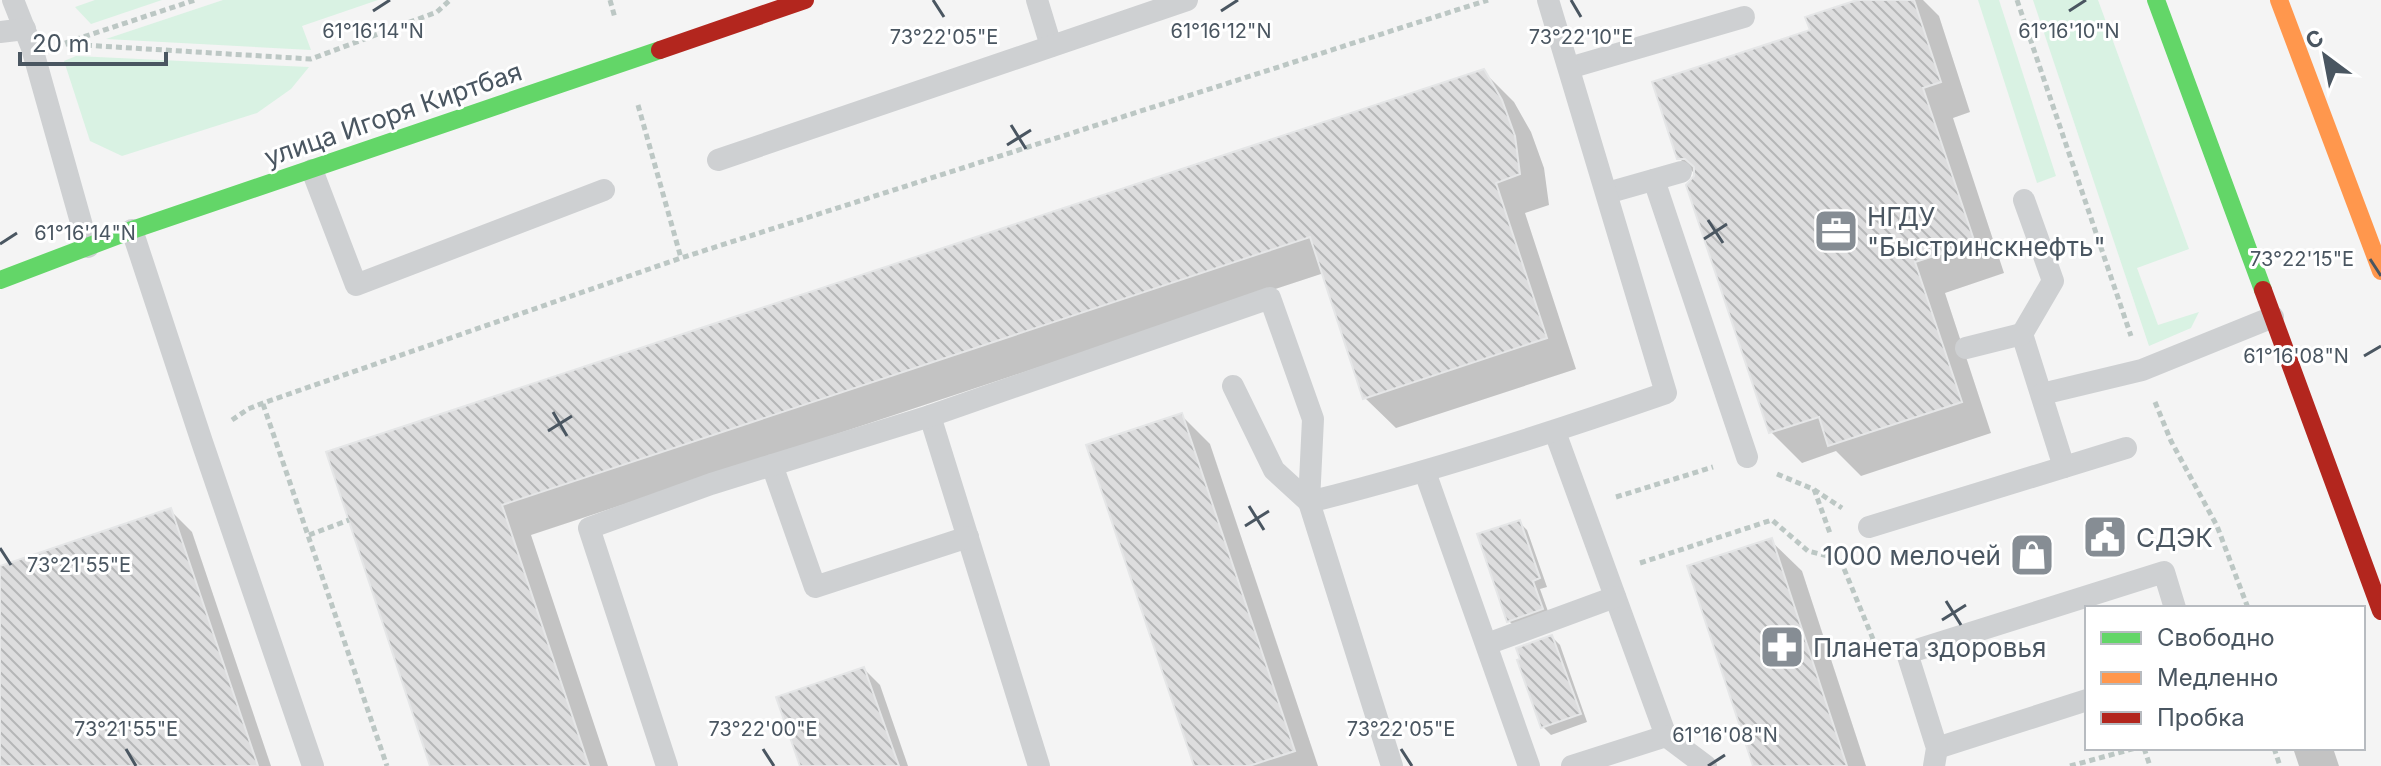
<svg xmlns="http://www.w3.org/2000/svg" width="2381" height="766" viewBox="0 0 2381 766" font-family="Inter,sans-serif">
<defs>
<pattern id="building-back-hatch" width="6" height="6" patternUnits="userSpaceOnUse" patternTransform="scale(2)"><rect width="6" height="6" fill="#ddddde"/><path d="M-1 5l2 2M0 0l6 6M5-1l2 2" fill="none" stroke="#b5b6b7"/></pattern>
</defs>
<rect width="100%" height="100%" fill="#f4f4f4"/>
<!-- grass -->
<g fill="#d9f2e3">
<polygon points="95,0 162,0 91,24 75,7"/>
<polygon points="223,0 378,0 302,26 311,50 106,39"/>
<polygon points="1978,0 1999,0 2056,176 2037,183"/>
<polygon points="2033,0 2098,0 2189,249 2137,268 2158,325 2199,312 2191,328 2149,346"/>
<polygon points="76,56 309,67 291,89 257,113 122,156 90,141 64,61"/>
</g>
<!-- shadow -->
<g fill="#0003">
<polygon points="1862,0 1923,0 1939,16 1970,112 1953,118 2004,273 1945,293 1991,433 1861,476 1836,451 1802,463 1771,432 1696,175 1679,158 1812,31"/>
<polygon points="1483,71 1514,102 1531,132 1544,168 1549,205 1525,213 1576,369 1396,428 1365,398 1324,273 531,535 608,766 432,766 329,453"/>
<polygon points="1181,415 1210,444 1318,766 1196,766"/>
<polygon points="170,510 192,532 271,766 0,766 0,568"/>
<polygon points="1519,522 1527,530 1547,587 1540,589 1550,617 1517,629 1509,621"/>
<polygon points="1771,541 1802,571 1866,766 1756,766"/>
<polygon points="1552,637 1560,645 1587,722 1551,735 1543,727"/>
<polygon points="864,669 880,685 908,766 802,766"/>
<polygon points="2293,748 2333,748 2339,766 2299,766"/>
</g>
<!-- building -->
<g fill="url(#building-back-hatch)" stroke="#e5e6e7" stroke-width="2">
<polygon points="1857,0 1914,0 1941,82 1923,88 1975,243 1915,262 1962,402 1828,446 1819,417 1769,433 1686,185 1694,176 1694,167 1685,159 1677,159 1652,82 1810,30 1805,17"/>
<polygon points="1484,69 1502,100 1515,136 1520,174 1496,183 1547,338 1363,399 1310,237 502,505 589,766 430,766 326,452"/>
<polygon points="1182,413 1295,751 1249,766 1194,766 1086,445"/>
<polygon points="171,508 258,766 0,766 0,566"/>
<polygon points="1520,520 1540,578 1533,581 1543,609 1507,622 1477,534"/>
<polygon points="1772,538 1790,593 1847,766 1753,766 1687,566"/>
<polygon points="1552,635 1581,714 1541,728 1517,660 1520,659 1516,648"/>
<polygon points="864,667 899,766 800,766 776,697"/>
</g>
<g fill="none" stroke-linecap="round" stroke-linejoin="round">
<!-- path -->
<g stroke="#bcc7c4" stroke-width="5" stroke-dasharray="6 4" stroke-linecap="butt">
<polyline points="610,0 615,18"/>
<polyline points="2017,0 2131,336"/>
<polyline points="65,43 195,0"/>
<polyline points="66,44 311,59 437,12 450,0"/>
<polyline points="638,105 681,258"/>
<polyline points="2155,402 2171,441 2217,526 2248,608"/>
<polyline points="263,404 387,766"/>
<polyline points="232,420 248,409 263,403 681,258 1488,0"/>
<polyline points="1777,474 1813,489 1842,508"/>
<polyline points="1814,489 1831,536"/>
<polyline points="1616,497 1713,467"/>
<polyline points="309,535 349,520"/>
<polyline points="1640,563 1772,520 1808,551 1840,559 1873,639"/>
<polyline points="2144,748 2150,766"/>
<polyline points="2274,748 2280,766"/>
<polyline points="2070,766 2136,748"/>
</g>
<!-- lane -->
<g stroke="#ced0d2" stroke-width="22">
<polyline points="13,0 32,48 88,247"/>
<polyline points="1037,0 1051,46"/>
<polyline points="0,32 25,29"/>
<polyline points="1569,68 1744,17"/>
<polyline points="718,160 1187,0"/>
<polyline points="312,170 356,285 604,190"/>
<polyline points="1654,180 1747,457"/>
<polyline points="1607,193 1681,172"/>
<polyline points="2024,200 2053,281 2022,334 2064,467"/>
<polyline points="132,230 202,442 313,766"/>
<polyline points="1966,348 2022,334"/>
<polyline points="1233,386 1274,470 1309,502"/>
<polyline points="2042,394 2142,370 2273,317"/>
<polyline points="930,416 1039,766"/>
<polyline points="1555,432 1666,736 1706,766"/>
<polyline points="772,465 815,587 968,537"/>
<polyline points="1425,472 1529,766"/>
<path d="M1309,502C1430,472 1548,434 1666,393L1548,0"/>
<polyline points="1869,527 2126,448"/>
<polyline points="1487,644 1615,597"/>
<polyline points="1937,748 2087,700"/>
<polyline points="667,766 589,528 711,484 930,416 1270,298 1313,419 1309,502 1392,766"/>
<polyline points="1572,766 1666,736"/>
<polyline points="1934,766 1937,748 1907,653 2164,572 2175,608"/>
</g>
<!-- fast -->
<g stroke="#63d668" stroke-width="18">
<polyline points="2156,0 2263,290"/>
<polyline points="0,280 132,230 660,50"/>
</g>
<!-- slow -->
<polyline stroke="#ff974d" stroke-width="18" points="2279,0 2381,271"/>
<!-- jam -->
<g stroke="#b3261e" stroke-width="18">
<polyline points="660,50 805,0"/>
<polyline points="2263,290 2381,611"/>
</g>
</g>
<!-- ticks -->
<path fill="none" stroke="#4a5661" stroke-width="3" d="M933,0L944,17M1571,0L1581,17M373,11L390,0M1221,11L1238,0M2069,11L2086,0M1011,125L1026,149M1007,145L1031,130M1708,220L1723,243M1704,239L1727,224M0,244L17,233M2370,259L2381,276M2364,356L2381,346M553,412L567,436M548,431L572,416M1249,506L1264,530M1245,526L1269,511M0,548L11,565M1946,601L1961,625M1942,620L1966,605M126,749L136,766M763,749L774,766M1401,749L1412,766M1708,766L1725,755"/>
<!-- icons -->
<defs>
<g id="office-square" transform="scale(2.3)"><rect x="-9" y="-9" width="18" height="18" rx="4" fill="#868d94" stroke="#fff"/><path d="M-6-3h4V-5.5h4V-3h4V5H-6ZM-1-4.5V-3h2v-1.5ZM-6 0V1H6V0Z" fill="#fff"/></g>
<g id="civic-square" transform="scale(2.3)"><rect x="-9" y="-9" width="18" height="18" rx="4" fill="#868d94" stroke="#fff"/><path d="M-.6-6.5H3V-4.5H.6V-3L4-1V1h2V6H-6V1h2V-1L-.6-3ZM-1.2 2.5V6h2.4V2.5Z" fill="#fff"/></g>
<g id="shop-square" transform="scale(2.3)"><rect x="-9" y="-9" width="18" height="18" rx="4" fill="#868d94" stroke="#fff"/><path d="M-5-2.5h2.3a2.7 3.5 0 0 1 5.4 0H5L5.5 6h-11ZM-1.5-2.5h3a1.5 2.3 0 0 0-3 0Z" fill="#fff"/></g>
<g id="pharmacy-square" transform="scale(2.3)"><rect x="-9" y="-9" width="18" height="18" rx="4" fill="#868d94" stroke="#fff"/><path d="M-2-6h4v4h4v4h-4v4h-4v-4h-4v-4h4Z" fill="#fff"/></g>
</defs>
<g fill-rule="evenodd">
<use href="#office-square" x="1836" y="231"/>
<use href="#civic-square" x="2105" y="537"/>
<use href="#shop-square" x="2032" y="555"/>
<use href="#pharmacy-square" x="1782" y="647"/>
</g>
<g text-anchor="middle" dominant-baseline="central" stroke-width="6" stroke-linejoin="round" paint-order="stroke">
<!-- street labels -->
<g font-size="26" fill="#4a5661" stroke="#fff">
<text transform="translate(393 114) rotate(-19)">улица Игоря Киртбая</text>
</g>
<!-- poi labels -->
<g font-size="26" fill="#4a5661" stroke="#fff" text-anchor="start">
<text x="1867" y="216">НГДУ<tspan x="1867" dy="30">"Быстринскнефть"</tspan></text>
<text x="2136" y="537">СДЭК</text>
<text x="2001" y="555" text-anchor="end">1000 мелочей</text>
<text x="1813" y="647">Планета здоровья</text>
</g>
</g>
<g font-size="20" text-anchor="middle" fill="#4a5661" stroke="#fff" stroke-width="6" stroke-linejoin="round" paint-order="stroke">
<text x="1221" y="38">61°16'12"N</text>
<text x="373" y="38">61°16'14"N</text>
<text x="2069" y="38">61°16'10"N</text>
<text x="944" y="44">73°22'05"E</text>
<text x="1581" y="44">73°22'10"E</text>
<text x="85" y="240">61°16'14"N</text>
<text x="2302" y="266">73°22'15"E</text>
<text x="2296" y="363">61°16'08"N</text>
<text x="79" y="572">73°21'55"E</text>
<text x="126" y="736">73°21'55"E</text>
<text x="763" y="736">73°22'00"E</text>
<text x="1401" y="736">73°22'05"E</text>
<text x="1725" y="742">61°16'08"N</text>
</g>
<!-- legend -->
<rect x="2085" y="606" width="280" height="144" fill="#ffffff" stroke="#b7bbc0" stroke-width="2"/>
<rect x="2101" y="632" width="40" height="12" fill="#63d668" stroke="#b7bbc0" stroke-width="2"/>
<text x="2157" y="646" font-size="24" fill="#4a5661">Свободно</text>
<rect x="2101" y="672" width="40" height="12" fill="#ff974d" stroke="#b7bbc0" stroke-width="2"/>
<text x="2157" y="686" font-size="24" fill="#4a5661">Медленно</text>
<rect x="2101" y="712" width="40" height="12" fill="#b3261e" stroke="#b7bbc0" stroke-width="2"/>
<text x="2157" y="726" font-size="24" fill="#4a5661">Пробка</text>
<!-- north arrow -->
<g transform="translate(2325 56) rotate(328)" stroke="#ffffff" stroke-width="6" paint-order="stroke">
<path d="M0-6L14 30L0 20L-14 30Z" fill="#4a5661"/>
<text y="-12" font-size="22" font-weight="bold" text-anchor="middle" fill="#4a5661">С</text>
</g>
<!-- scale -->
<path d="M20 52v12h146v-12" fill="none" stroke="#4a5661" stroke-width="4"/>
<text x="32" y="52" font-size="24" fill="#4a5661" stroke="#ffffff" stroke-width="6" paint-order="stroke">20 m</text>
</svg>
